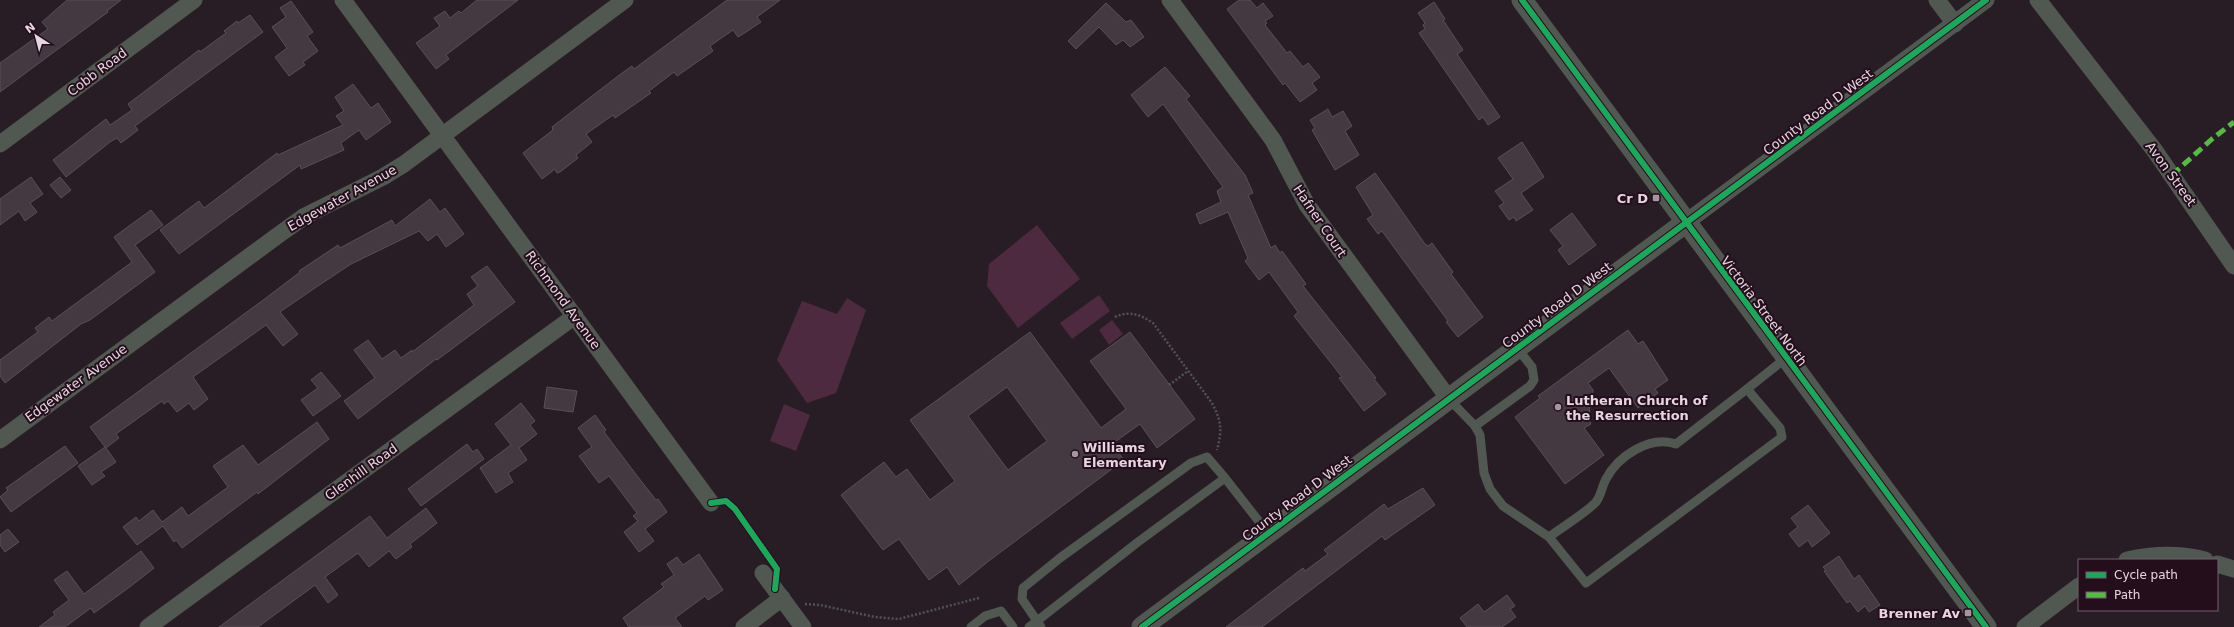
<svg xmlns="http://www.w3.org/2000/svg" width="2234" height="627" viewBox="0 0 2234 627" font-family="'DejaVu Sans',sans-serif">
<rect width="100%" height="100%" fill="#291d25"/>
<!-- green -->
<g fill="#4d2a40">
<polygon points="1037,225 1080,279 1018,328 987,286 989,264"/>
<polygon points="1099,295 1110,311 1072,339 1060,323"/>
<polygon points="847,298 866,310 836,393 807,403 777,360 802,301 837,314"/>
<polygon points="1112,320 1123,334 1109,345 1099,330"/>
<polygon points="784,404 810,415 796,451 770,441"/>
</g>
<!-- building -->
<g fill="#443940" stroke="#5a4f56" fill-rule="evenodd">
<polygon points="67,0 121,0 107,11 108,12 0,92 0,63 48,29 42,22"/>
<polygon points="477,0 518,0 446,55 449,59 436,69 416,43 440,26 434,18 445,11 450,18 459,11 461,13"/>
<polygon points="727,0 780,0 757,17 761,22 746,32 738,37 733,30 710,46 713,51 677,76 674,72 649,91 651,93 615,118 613,115 586,134 592,142 576,155 578,158 560,172 557,173 555,169 542,179 523,153 553,130 552,127 618,76 632,66 634,69"/>
<polygon points="1239,0 1250,0 1257,8 1263,3 1273,16 1265,21 1267,23 1265,25 1287,53 1290,51 1303,67 1308,63 1320,77 1312,83 1317,90 1300,102 1285,83 1283,85 1227,9"/>
<polygon points="291,1 313,32 307,36 318,51 303,62 305,65 289,76 275,57 287,48 272,27 286,17 280,8"/>
<polygon points="1434,2 1445,19 1443,20 1463,50 1457,54 1500,117 1488,125 1483,117 1479,120 1419,33 1425,29 1423,25 1425,23 1418,13"/>
<polygon points="1106,3 1126,22 1131,20 1144,37 1130,47 1123,40 1116,45 1099,27 1076,49 1068,41"/>
<polygon points="250,15 263,32 135,126 138,130 121,143 117,138 110,142 66,177 53,160 106,119 110,125 132,110 128,104 199,50 200,52 226,33 224,31 237,21 238,23"/>
<polygon points="1165,67 1190,96 1186,99 1245,175 1253,193 1248,195 1271,248 1275,245 1280,253 1282,251 1306,284 1303,286 1376,378 1374,379 1386,394 1364,411 1339,378 1342,377 1294,316 1298,312 1269,272 1259,280 1245,261 1248,258 1228,212 1200,224 1196,214 1221,202 1217,191 1223,187 1163,104 1148,117 1131,95"/>
<polygon points="353,84 371,108 378,103 391,122 366,140 359,130 341,143 344,150 301,169 300,165 179,254 160,230 199,201 204,208 277,153 278,155 343,125 336,116 344,111 335,97"/>
<polygon points="1328,109 1332,117 1343,111 1352,126 1345,131 1359,155 1335,170 1312,130 1315,128 1310,120"/>
<polygon points="1522,142 1544,177 1521,193 1533,210 1516,221 1514,217 1509,220 1499,206 1504,203 1495,191 1513,179 1498,158"/>
<polygon points="1375,173 1425,244 1428,246 1432,243 1453,272 1451,274 1483,317 1458,337 1446,322 1448,321 1382,231 1378,234 1367,219 1373,215 1356,187"/>
<polygon points="31,177 43,194 30,203 37,212 25,221 19,211 0,225 0,199"/>
<polygon points="60,177 71,190 61,198 50,185"/>
<polygon points="430,199 440,212 445,208 464,234 446,247 437,234 428,241 419,231 351,264 312,290 280,312 298,334 283,346 266,325 193,377 208,399 194,410 189,403 177,412 168,401 164,404 162,401 116,434 119,438 106,448 116,462 101,472 105,476 92,485 78,466 105,447 90,427 266,298 300,272 299,271 338,245 340,248 392,220 395,226"/>
<polygon points="151,210 163,225 135,245 155,272 90,320 81,324 5,383 0,376 0,360 38,332 35,328 49,317 52,321 132,262 114,237"/>
<polygon points="1572,213 1596,245 1569,265 1558,250 1563,246 1550,230"/>
<polygon points="487,266 515,302 437,360 436,359 358,419 344,401 375,378 354,350 368,340 382,359 395,350 401,358 412,350 412,352 474,305 467,294 478,286 471,277"/>
<polygon points="1628,330 1638,344 1643,341 1668,380 1655,389 1658,393 1638,408 1609,368 1588,383 1593,390 1593,400 1590,402 1589,420 1591,424 1584,428 1604,455 1565,484 1515,417 1540,398 1538,396"/>
<path d="M1030,332L1101,428L1126,409L1090,361L1130,332L1195,419L1157,448L1140,424L1112,444L1124,460L990,560L959,585L947,567L929,580L899,539L883,550L841,495L884,462L896,477L907,469L930,500L955,481L910,420ZM1007,387L1047,441L1008,470L968,416Z"/>
<polygon points="321,372 341,396 313,416 301,400 318,388 311,380"/>
<polygon points="547,387 577,391 573,412 544,408"/>
<polygon points="521,403 535,421 530,425 537,434 519,448 527,460 508,473 513,482 496,493 480,468 511,445 495,424"/>
<polygon points="595,415 606,430 604,432 638,477 656,500 658,499 667,512 645,529 654,541 639,552 624,532 638,521 633,516 637,513 609,476 599,483 579,456 592,447 578,428"/>
<polygon points="317,422 329,439 258,494 257,492 182,548 176,540 174,542 163,526 137,545 123,527 136,517 139,521 153,510 162,522 182,507 188,516 228,487 213,466 243,445 258,465"/>
<polygon points="467,444 473,452 477,449 484,459 421,506 408,489"/>
<polygon points="65,446 78,463 11,512 0,497 8,490 6,488"/>
<polygon points="1423,488 1435,505 1385,540 1382,536 1262,627 1226,627 1303,568 1305,571 1328,554 1324,550 1384,504 1388,509"/>
<polygon points="1808,505 1830,533 1812,547 1808,540 1799,547 1789,534 1798,527 1791,518"/>
<polygon points="426,508 437,523 410,544 412,547 396,559 389,551 369,567 358,553 325,577 338,595 328,603 315,585 258,627 219,627 370,516 387,538"/>
<polygon points="8,529 19,542 5,552 0,545 0,535"/>
<polygon points="141,551 154,568 131,586 94,613 91,608 65,627 39,627 55,615 53,612 69,600 54,580 67,571 84,594"/>
<polygon points="699,554 723,590 708,600 705,596 675,618 682,627 629,627 623,618 664,587 661,584 674,575 667,564 677,557 683,565"/>
<polygon points="1839,556 1854,579 1859,575 1880,605 1869,612 1865,606 1858,612 1850,601 1847,603 1824,571 1826,570 1823,567"/>
<polygon points="1507,595 1515,606 1510,609 1516,617 1502,627 1467,627 1460,618 1478,604 1484,612"/>
</g>
<g fill="none" stroke-linecap="round" stroke-linejoin="round">
<!-- path -->
<g stroke="#515350" stroke-width="2.5" stroke-dasharray="2 2" stroke-linecap="butt">
<path d="M1115,317C1130,310 1141,315 1153,323L1212,403C1222,422 1222,430 1217,450"/>
<polyline points="1169,385 1188,371"/>
<polyline points="805,604 820,605 875,617 899,619 979,598"/>
</g>
<!-- service -->
<g stroke="#505851" stroke-width="9">
<polyline points="1449,399 1475,426 1480,435 1484,473 1490,489 1503,506 1549,537 1586,583 1782,437 1780,428 1747,389 1786,358"/>
<polyline points="1475,426 1530,386 1534,380 1532,367 1517,348"/>
<polyline points="1225,478 1207,457 1191,463 1060,558 1023,588 1022,599 1037,621 1138,542 1225,478 1268,533"/>
<path d="M1549,537C1562,527 1586,513 1596,502C1601,496 1602,486 1606,479C1618,456 1650,435 1676,444L1747,389"/>
<polyline points="971,627 985,616 1001,611 1013,627"/>
<polyline points="1029,627 1037,621 1041,627"/>
</g>
<!-- minor -->
<g stroke="#505851" stroke-width="17">
<polyline points="343,0 711,503"/>
<polyline points="1170,0 1273,140 1307,205 1449,399"/>
<polyline points="1937,0 1955,24"/>
<polyline points="2038,0 2155,151 2234,266"/>
<polyline points="0,144 194,0"/>
<polyline points="1685,223 1986,0"/>
<polyline points="0,440 277,236 305,216 383,177 404,164 625,0"/>
<path d="M2127,560C2154,554 2178,553 2205,560"/>
<polyline points="2217,564 2234,569"/>
<polyline points="763,573 803,627"/>
<polyline points="148,627 575,316"/>
<polyline points="744,627 782,598"/>
<polyline points="2025,627 2079,586"/>
</g>
<!-- tertiary -->
<g stroke="#505851" stroke-width="21">
<polyline points="1522,0 1986,627"/>
<polyline points="1142,627 1685,223"/>
</g>
<!-- quiet -->
<polyline stroke="#58b947" stroke-width="5" stroke-dasharray="10 5" stroke-linecap="butt" points="2172,175 2212,139 2234,122"/>
<!-- cycleway casing -->
<g stroke="#240e1c" stroke-width="8">
<g id="cycleway">
<polyline points="1522,0 1986,627"/>
<polyline points="711,503 726,501 735,509 777,569 775,589"/>
<polyline points="1142,627 1986,0"/>
</g>
</g>
<!-- cycleway -->
<use href="#cycleway" stroke="#20a55d" stroke-width="6"/>
</g>
<!-- markers -->
<g fill="#a4959e" stroke="#240e1c" stroke-width="1.5">
<rect x="1652" y="194" width="8" height="8" rx="2"/>
<circle cx="1558" cy="407" r="4"/>
<circle cx="1075" cy="454" r="4"/>
<rect x="1964" y="609" width="8" height="8" rx="2"/>
</g>
<g text-anchor="middle" dominant-baseline="central" stroke-width="4" stroke-linejoin="round" paint-order="stroke">
<!-- street labels -->
<g font-size="13" fill="#e6d6df" stroke="#240e1c">
<text transform="translate(97 72) rotate(-37)">Cobb Road</text>
<text transform="translate(1818 112) rotate(-37)">County Road D West</text>
<text transform="translate(2171 174) rotate(54)">Avon Street</text>
<text transform="translate(342 198) rotate(-29)">Edgewater Avenue</text>
<text transform="translate(1320 221) rotate(56)">Hafner Court</text>
<text transform="translate(563 300) rotate(54)">Richmond Avenue</text>
<text transform="translate(1557 305) rotate(-37)">County Road D West</text>
<text transform="translate(1764 311) rotate(53)">Victoria Street North</text>
<text transform="translate(76 383) rotate(-36)">Edgewater Avenue</text>
<text transform="translate(361 472) rotate(-36)">Glenhill Road</text>
<text transform="translate(1297 498) rotate(-37)">County Road D West</text>
</g>
<!-- poi labels -->
<g font-size="13" font-weight="bold" fill="#e6d6df" stroke="#240e1c" text-anchor="end">
<text x="1648" y="198">Cr D</text>
<text x="1566" y="400" text-anchor="start">Lutheran Church of<tspan x="1566" dy="15">the Resurrection</tspan></text>
<text x="1083" y="447" text-anchor="start">Williams<tspan x="1083" dy="15">Elementary</tspan></text>
<text x="1960" y="613">Brenner Av</text>
</g>
</g>
<!-- legend -->
<rect x="2078" y="559" width="140" height="52" fill="#240e1c" stroke="#725e6a"/>
<rect x="2086" y="572" width="20" height="6" fill="#20a55d" stroke="#725e6a"/>
<text x="2114" y="579" font-size="12" fill="#e6d6df">Cycle path</text>
<rect x="2086" y="592" width="20" height="6" fill="#58b947" stroke="#725e6a"/>
<text x="2114" y="599" font-size="12" fill="#e6d6df">Path</text>
<!-- north arrow -->
<g transform="translate(36 36) rotate(324)" stroke="#240e1c" stroke-width="3" paint-order="stroke">
<path d="M0-3L7 15L0 10L-7 15Z" fill="#e6d6df"/>
<text y="-6" font-size="11" font-weight="bold" text-anchor="middle" fill="#e6d6df">N</text>
</g>
</svg>
